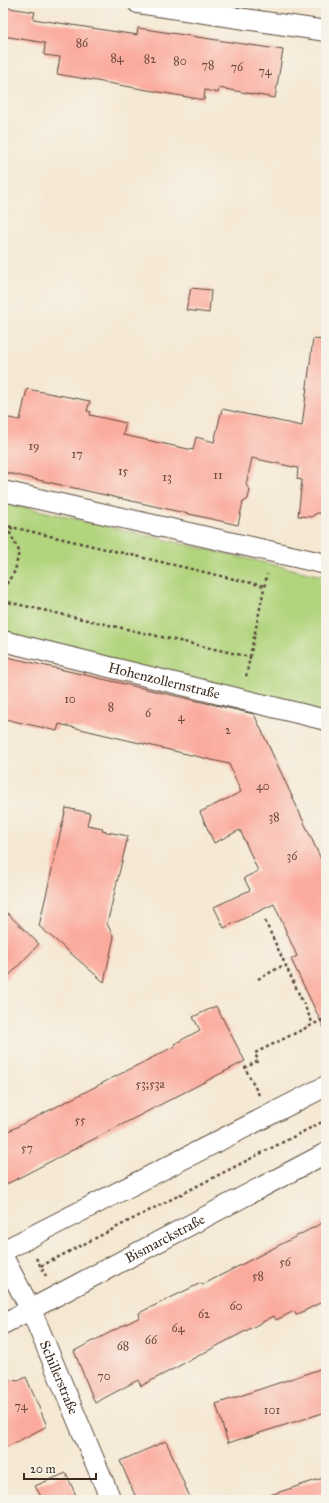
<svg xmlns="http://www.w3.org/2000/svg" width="329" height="1503" viewBox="0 0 329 1503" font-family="'IM FELL Great Primer',serif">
<rect width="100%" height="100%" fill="#f7f3e8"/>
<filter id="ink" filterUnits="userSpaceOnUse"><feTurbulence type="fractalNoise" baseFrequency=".025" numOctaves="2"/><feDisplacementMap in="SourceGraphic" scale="8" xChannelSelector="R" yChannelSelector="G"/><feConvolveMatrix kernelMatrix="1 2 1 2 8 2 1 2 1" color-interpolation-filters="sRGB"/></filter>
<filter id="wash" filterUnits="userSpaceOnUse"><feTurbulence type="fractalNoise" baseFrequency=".012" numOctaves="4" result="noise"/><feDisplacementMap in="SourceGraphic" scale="16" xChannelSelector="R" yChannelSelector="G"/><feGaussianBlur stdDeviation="0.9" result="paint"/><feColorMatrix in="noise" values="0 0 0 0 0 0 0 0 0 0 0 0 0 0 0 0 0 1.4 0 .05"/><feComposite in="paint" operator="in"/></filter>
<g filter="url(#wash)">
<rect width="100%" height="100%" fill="#f5e8d3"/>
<!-- green -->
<polygon fill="#b1d47d" stroke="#767f4e" points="3,502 326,577 326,725 3,651"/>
<g id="blocks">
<!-- building -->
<g fill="#fbab9e">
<polygon points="3,7 35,12 33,19 137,35 138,28 283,50 275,98 219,88 218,93 205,90 204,100 57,74 60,57 44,55 45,43 3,36"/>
<polygon points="191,288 211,290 209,313 186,310"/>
<polygon points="313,339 326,340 326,514 317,513 311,517 298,516 302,480 297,479 298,468 252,458 246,485 250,490 248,499 243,502 238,525 3,472 3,417 20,420 27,389 90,401 87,411 91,412 90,415 126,423 123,435 193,450 196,437 214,442 222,409 302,426"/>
<polygon points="3,656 254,714 326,870 326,1032 291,959 297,956 274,904 224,928 214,907 250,890 244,878 258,871 240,830 214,843 200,812 241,792 229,764 59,724 57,731 5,719 7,711 3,710"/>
<polygon points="66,808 90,813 87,825 103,828 102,831 128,836 107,924 114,937 104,982 39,926"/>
<polygon points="3,909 39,944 3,982"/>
<polygon points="216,1006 245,1061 3,1186 3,1134 175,1046 174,1044 200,1030 193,1017"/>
<polygon points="326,1221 326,1300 296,1315 294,1311 276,1320 274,1316 141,1386 138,1380 95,1403 74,1351 140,1317 139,1313 201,1283 202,1285"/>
<polygon points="326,1367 326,1412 228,1443 216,1404"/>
<polygon points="26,1377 47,1426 3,1449 3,1388 10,1380 18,1381"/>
<polygon points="166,1441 191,1500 137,1500 120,1461"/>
<polygon points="66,1473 78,1500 43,1500 35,1486"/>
<polygon points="326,1477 326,1500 267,1500 267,1496"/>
</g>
</g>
</g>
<g filter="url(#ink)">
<use href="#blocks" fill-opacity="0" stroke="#574639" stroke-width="1"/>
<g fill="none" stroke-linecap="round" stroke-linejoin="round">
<!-- minor casing -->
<g stroke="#574639" stroke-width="22">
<g id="minor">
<polyline points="138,3 326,31"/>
<polyline points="3,491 326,564"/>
<path id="s1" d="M3,641L326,720"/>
<polyline points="3,1251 326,1086"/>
<path id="s2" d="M3,1257L31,1310L111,1500"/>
<path id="s3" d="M3,1324L326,1153"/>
</g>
</g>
<!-- path -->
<g stroke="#574639" stroke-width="2.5" stroke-dasharray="3 3" stroke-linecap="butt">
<polyline points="3,525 264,586"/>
<polyline points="3,589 15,571 19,551 10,533 12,527"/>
<polyline points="3,601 250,657 246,677"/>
<polyline points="250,657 267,574"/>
<polyline points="326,742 326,749"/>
<polyline points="265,921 313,1024"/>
<polyline points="258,979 284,965"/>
<polyline points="259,1095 245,1068 258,1061 255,1053 326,1018"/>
<polyline points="36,1258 46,1276"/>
<polyline points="41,1266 326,1120"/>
</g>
<!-- minor -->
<use href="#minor" stroke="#fff" stroke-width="20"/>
</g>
</g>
<g text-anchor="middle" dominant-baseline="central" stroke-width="3" stroke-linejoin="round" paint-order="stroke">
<!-- number labels -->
<g font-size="12" fill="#6b4a3e">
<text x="82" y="43">86</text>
<text x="117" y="58">84</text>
<text x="150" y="59">82</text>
<text x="180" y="61">80</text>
<text x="208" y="65">78</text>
<text x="237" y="67">76</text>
<text x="265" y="71">74</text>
<text x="34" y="446">19</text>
<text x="77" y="454">17</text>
<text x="123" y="471">15</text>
<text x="218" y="475">11</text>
<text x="167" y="477">13</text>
<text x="70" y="699">10</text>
<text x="111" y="707">8</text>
<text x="148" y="713">6</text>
<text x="181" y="717">4</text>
<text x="228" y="730">2</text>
<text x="263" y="786">40</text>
<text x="274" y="817">38</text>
<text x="292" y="856">36</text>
<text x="150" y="1084">53;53a</text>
<text x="80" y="1120">55</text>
<text x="27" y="1148">57</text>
<text x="285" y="1262">56</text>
<text x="258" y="1276">58</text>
<text x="236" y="1306">60</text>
<text x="204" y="1314">62</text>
<text x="178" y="1328">64</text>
<text x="151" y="1340">66</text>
<text x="123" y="1346">68</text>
<text x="104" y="1376">70</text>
<text x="21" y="1406">74</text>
<text x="272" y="1410">101</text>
</g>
<!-- street labels -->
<g font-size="14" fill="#3b2a1e" stroke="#f7f3e8">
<text stroke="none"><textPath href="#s1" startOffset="166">Hohenzollernstraße</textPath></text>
<text stroke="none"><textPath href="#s3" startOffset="183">Bismarckstraße</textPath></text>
<text stroke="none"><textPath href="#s2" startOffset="133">Schillerstraße</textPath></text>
</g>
</g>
<!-- margin -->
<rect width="329" height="1503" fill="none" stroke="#f7f3e8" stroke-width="16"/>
<!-- scale -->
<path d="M24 1473v6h72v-6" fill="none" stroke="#3b2a1e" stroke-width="2"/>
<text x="30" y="1473" font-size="12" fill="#3b2a1e" stroke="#f7f3e8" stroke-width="3" paint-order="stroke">20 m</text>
</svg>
